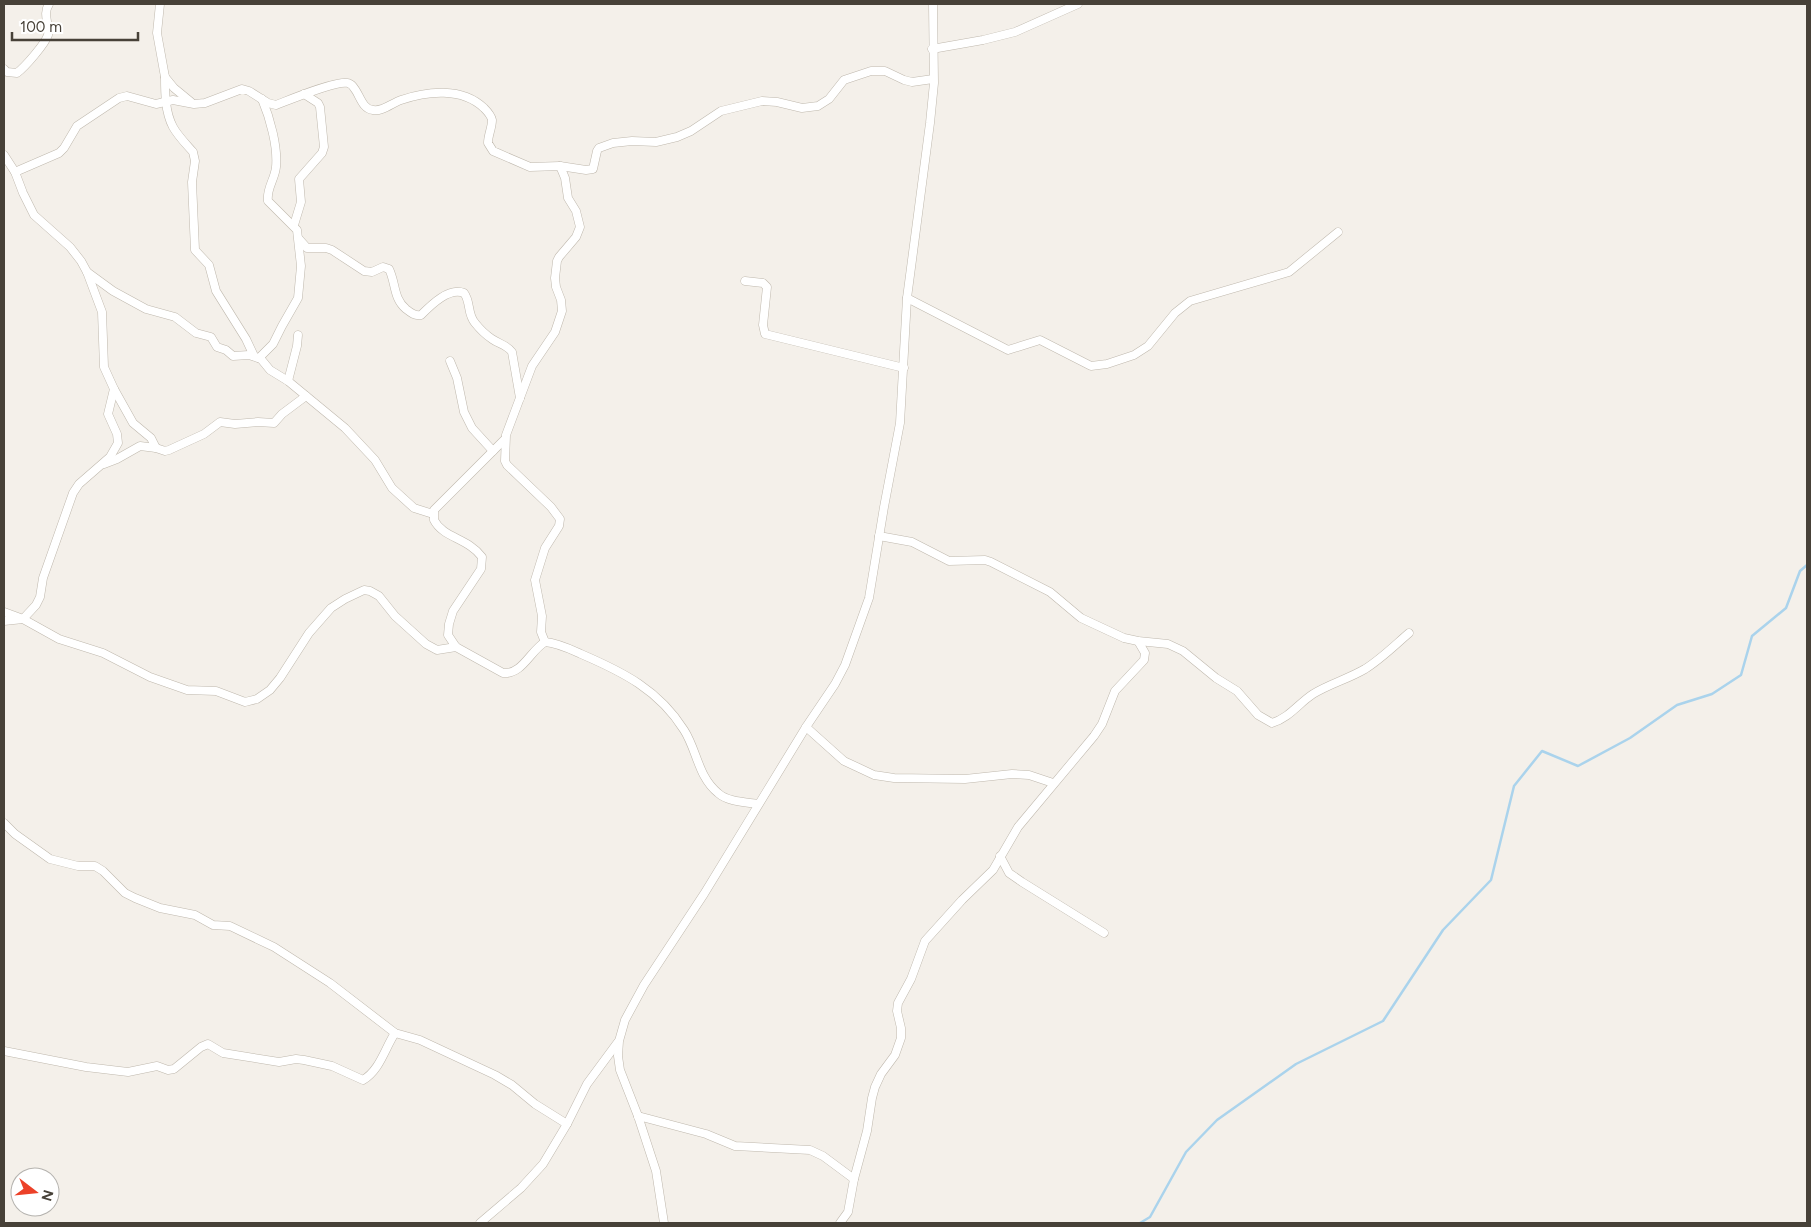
<svg xmlns="http://www.w3.org/2000/svg" width="1811" height="1227" viewBox="0 0 1811 1227" font-family="Figtree,sans-serif">
<rect width="100%" height="100%" fill="#f4f0ea"/>
<g fill="none" stroke-linecap="round" stroke-linejoin="round">
<!-- stream -->
<polyline stroke="#aad3ec" stroke-width="2.5" points="1140,1223 1150,1217 1186,1152 1217,1120 1296,1064 1383,1021 1443,930 1491,880 1514,786 1542,751 1578,766 1630,738 1677,705 1712,694 1741,675 1752,636 1786,608 1800,571 1807,565"/>
<!-- street casing -->
<g stroke="#bfb8ad" stroke-width="9">
<g id="street">
<polyline points="160,4 157,33 165,77 174,88 191,102"/>
<polyline points="932,49 983,40 1015,32 1078,4"/>
<path d="M4,69L7,72L17,73C25,67 45,44 48,35C50,24 42,15 49,4"/>
<path d="M165,77C165,93 165,112 173,127C178,136 186,144 193,152L195,161L192,182L195,250L209,265L216,291L246,339L254,356"/>
<polyline points="4,155 15,172 23,193 34,215 70,247 81,261 87,272 102,312 104,367 114,389 108,414 117,434 118,443 110,457 79,484 73,493 43,578 40,597 36,605 23,619 4,621"/>
<path d="M15,172L59,153L64,148L77,126L119,98L127,96L156,104L173,100L194,104L205,103L242,89L249,91L268,103L276,105C289,100 337,80 348,83C351,84 353,86 354,88C360,95 362,109 373,110C382,112 392,103 401,100C427,91 462,87 484,108C487,111 491,115 492,120C492,128 488,135 488,143L493,151L530,167L560,166L586,170L593,169L597,151L599,148L613,143L632,141L656,142L677,137L691,131L721,111L762,101L777,102L802,108L818,106L829,99L844,80L871,71H885L904,80L912,82L933,79"/>
<polyline points="294,225 301,202 299,179 322,153 324,147 320,107 318,103 304,94"/>
<path d="M299,239L307,248H326L332,250L364,271L372,272L383,267L389,269C396,283 393,298 406,309C411,313 415,316 421,315C431,305 449,287 464,293C471,302 467,314 475,323C479,328 486,335 492,339C499,344 507,345 512,352L520,398"/>
<polyline points="87,272 113,291 146,309 175,317 196,333 211,337 217,347 226,350 233,356 249,355 261,359 270,370 288,381 345,428 375,460 392,488 414,508 433,514"/>
<polyline points="745,281 763,283 767,287 763,325 765,334 904,368"/>
<polyline points="907,298 1008,350 1040,340 1091,366 1107,364 1134,355 1148,346 1175,313 1190,301 1289,272 1338,232"/>
<path d="M259,358L273,344L282,326L298,298L301,266L297,230L268,201C266,189 275,179 276,167C278,147 270,118 262,99"/>
<polyline points="450,361 457,378 464,412 472,428 493,451"/>
<polyline points="288,381 297,346 298,335"/>
<polyline points="114,389 133,423 151,438 156,448"/>
<path d="M504,440L434,510V520C443,538 468,538 482,557L481,569L453,611L449,624L448,635L456,647L503,673C522,675 530,651 545,642C558,643 570,649 581,654C623,672 659,690 684,730C697,750 698,777 718,793C728,802 745,802 758,804"/>
<polyline points="104,464 117,459 140,446 156,448 165,451 169,450 204,434 220,422 235,424 258,422 274,423 282,414 306,396"/>
<path d="M879,536L912,542L949,561L985,560L991,562L1050,592L1081,618L1124,638L1138,641L1168,644L1183,651L1216,678L1237,691L1258,715L1272,723C1289,718 1299,703 1313,694C1329,684 1348,679 1365,669C1381,659 1395,645 1409,633"/>
<polyline points="4,612 23,619 59,639 103,653 150,677 187,690 216,691 245,702 257,699 270,690 280,678 309,633 331,608 345,599 364,590 370,591 379,596 395,616 426,644 437,650 456,647"/>
<polyline points="545,642 541,632 542,616 535,580 545,548 559,526 560,519 551,507 507,465 505,461 506,435 532,366 555,332 562,311 561,300 556,287 555,278 557,261 559,257 576,237 580,227 576,211 568,198 565,178 560,166"/>
<polyline points="806,727 844,761 874,775 894,778 965,779 1012,774 1029,775 1053,783"/>
<polyline points="4,823 15,834 50,859 78,866 95,866 103,871 125,893 135,898 160,908 195,915 213,925 230,926 274,947 330,983 395,1033 420,1040 495,1075 512,1085 535,1104 567,1124"/>
<polyline points="1000,856 1009,873 1022,882 1104,933"/>
<path d="M4,1051L86,1067L128,1072L157,1066L168,1070L174,1069L201,1047L208,1044L223,1053L279,1062L296,1059L304,1060L332,1066L363,1080C380,1070 385,1048 395,1033"/>
<polyline points="638,1116 706,1134 735,1146 810,1150 823,1156 854,1179"/>
<polyline points="480,1223 521,1188 543,1164 567,1124 587,1084 618,1042"/>
<polyline points="664,1223 656,1171 638,1116 620,1070 618,1056 619,1041 625,1020 644,985 704,894 806,727 835,684 845,665 869,598 884,507 900,423 907,298 930,123 934,83 933,4"/>
<polyline points="840,1223 848,1212 854,1179 867,1131 872,1098 875,1087 881,1074 895,1055 901,1038 901,1028 897,1011 898,1003 911,979 925,941 962,900 993,870 1018,827 1094,736 1102,724 1115,691 1144,660 1145,653 1138,641"/>
</g>
</g>
<!-- street -->
<use href="#street" stroke="#fff" stroke-width="8"/>
</g>
<!-- border -->
<rect width="1811" height="1227" fill="none" stroke="#474138" stroke-width="10"/>
<!-- north arrow -->
<g transform="translate(35 1192) rotate(106)"><circle r="24" fill="#ffffff" stroke="#b5b3af"/>
<path d="M0-4L9 19L0 12L-9 19Z" fill="#ec4128"/>
<text y="-8" font-size="14" font-weight="bold" text-anchor="middle" fill="#474138">N</text>
</g>
<!-- scale -->
<path d="M12 32v8h126v-8" fill="none" stroke="#474138" stroke-width="2.5"/>
<text x="20" y="32" font-size="15" fill="#474138" stroke="#ffffff" stroke-width="4" paint-order="stroke">100 m</text>
</svg>
